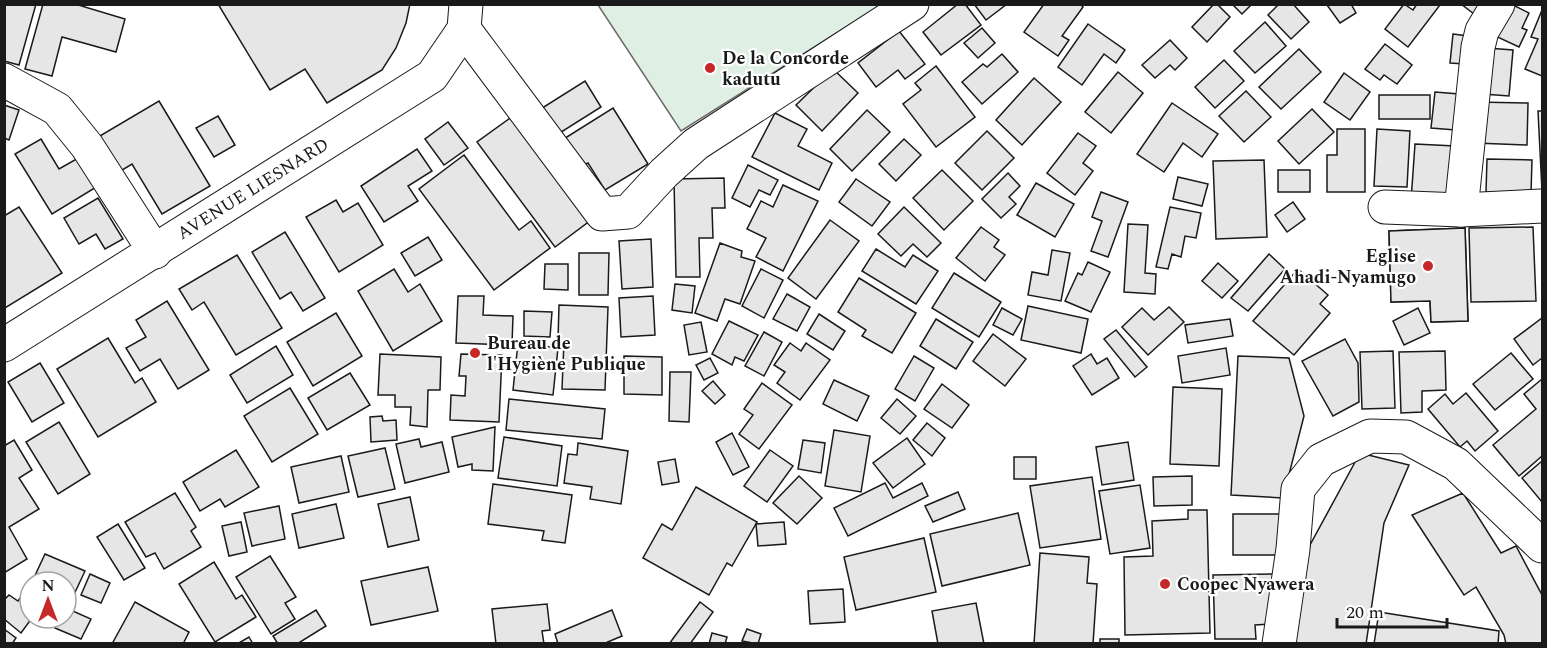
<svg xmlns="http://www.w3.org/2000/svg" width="1547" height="648" viewBox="0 0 1547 648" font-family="Spectral,serif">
<rect width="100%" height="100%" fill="#fff"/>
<!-- green -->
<polygon fill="#e0efe3" stroke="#6a6a6a" stroke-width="1.5" points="598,5 881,5 681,131"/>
<!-- building -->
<g fill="#e6e6e6" stroke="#1a1a1a" stroke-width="1.5">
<polygon points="4,4 36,4 19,65 4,61"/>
<polygon points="43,4 75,4 125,19 116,52 62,37 52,76 25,69"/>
<polygon points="218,4 410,4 406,23 396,48 382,70 327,103 305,69 270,90"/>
<polygon points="958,4 965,4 981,25 941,55 923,32"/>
<polygon points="974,4 1007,4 986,20"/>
<polygon points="1044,4 1080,4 1083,7 1062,36 1069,40 1058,56 1024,32"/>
<polygon points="1214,4 1217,4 1230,17 1207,42 1192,27"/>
<polygon points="1232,4 1252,4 1242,14"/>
<polygon points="1279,4 1293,4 1309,22 1291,39 1268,15"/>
<polygon points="1329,4 1351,4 1356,13 1340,23 1327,5"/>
<polygon points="1404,4 1413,10 1417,4 1440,5 1408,47 1385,29"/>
<polygon points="1461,4 1488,4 1478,17"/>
<polygon points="1511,4 1529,13 1522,28 1527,30 1519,47 1491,34"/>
<polygon points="1542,10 1542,76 1525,69 1538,39 1531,37"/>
<polygon points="1265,22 1286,46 1255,73 1234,51"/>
<polygon points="1088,24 1125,50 1116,63 1104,54 1082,85 1058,67"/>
<polygon points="982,28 995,43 978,58 964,43"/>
<polygon points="899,31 925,64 905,79 898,70 876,87 858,63"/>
<polygon points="1453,34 1468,36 1465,64 1450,63"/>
<polygon points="1170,40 1187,58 1175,70 1170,65 1155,78 1142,65"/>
<polygon points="1385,44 1412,65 1397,84 1384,75 1380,80 1365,69"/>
<polygon points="1487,48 1513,50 1509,96 1483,94"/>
<polygon points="1299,49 1321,72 1281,109 1259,87"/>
<polygon points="1002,54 1018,72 982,104 962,82 983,64 987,67"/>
<polygon points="1224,60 1244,81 1215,108 1195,87"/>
<polygon points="936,66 975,117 936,147 903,104 921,90 915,83"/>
<polygon points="833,69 858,93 822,131 796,105"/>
<polygon points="1118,72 1143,93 1111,133 1085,112"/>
<polygon points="1344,73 1370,92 1350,120 1324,102"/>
<polygon points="1034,78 1061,102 1022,145 996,120"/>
<polygon points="585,81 601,107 555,136 539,110"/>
<polygon points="1246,91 1271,117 1244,142 1219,116"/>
<polygon points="1435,92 1471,95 1468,131 1431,128"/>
<rect x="1379" y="95" width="51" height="24"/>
<polygon points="159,101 210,186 162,214 132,164 114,175 93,140"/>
<polygon points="1476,102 1528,103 1527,145 1475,143"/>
<polygon points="1172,103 1218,134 1202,157 1183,143 1164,172 1137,154"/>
<polygon points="4,105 19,110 9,140 4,138"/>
<polygon points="613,108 648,164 605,190 588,163 580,167 562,140"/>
<polygon points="1312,109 1334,132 1299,164 1278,141"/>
<polygon points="867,110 890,132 852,171 830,149"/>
<polygon points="1538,111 1542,111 1542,191"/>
<polygon points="517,113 595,217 555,247 477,142"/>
<polygon points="775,113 807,129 798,146 832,163 819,190 752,157"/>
<polygon points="218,116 235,145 214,157 196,128"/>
<polygon points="448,122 468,148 444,165 425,139"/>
<polygon points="1337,129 1365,129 1365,192 1327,192 1327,155 1337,155"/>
<polygon points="1377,129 1410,131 1407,187 1374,186"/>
<polygon points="987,131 1014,158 982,190 955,163"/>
<polygon points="1078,133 1096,146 1083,163 1093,171 1075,195 1047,173"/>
<polygon points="41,139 59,169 80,157 98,186 52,214 15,154"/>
<polygon points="904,139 921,155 896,181 879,164"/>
<polygon points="1415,144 1455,146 1452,203 1411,201"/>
<polygon points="417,149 432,171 408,186 418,201 384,222 361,186"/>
<polygon points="464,155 519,230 531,221 550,248 494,290 419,189"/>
<polygon points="1487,159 1532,160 1531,193 1486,192"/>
<polygon points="1264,160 1267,237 1216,239 1213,161"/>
<polygon points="748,165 778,180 770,195 759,190 750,207 732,198"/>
<polygon points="942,170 973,201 944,230 913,198"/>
<rect x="1278" y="170" width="32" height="22"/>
<polygon points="1008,173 1020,186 1009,197 1016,204 1001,218 982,199"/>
<polygon points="1178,177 1208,184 1202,206 1173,199"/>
<polygon points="724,178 725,208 712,208 713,238 699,238 700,277 676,277 674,179"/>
<polygon points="856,179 890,202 872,226 839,202"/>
<polygon points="1036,183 1074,204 1055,237 1017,215"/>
<polygon points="783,185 818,201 783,271 756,257 766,238 747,229 761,201 773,207"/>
<polygon points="1101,192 1128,202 1108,257 1091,251 1102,221 1092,217"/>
<polygon points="98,198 123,239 105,249 96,234 79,244 64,218"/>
<polygon points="336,200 343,212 358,203 383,245 339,272 306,217"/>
<polygon points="1293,202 1305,219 1287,232 1275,215"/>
<polygon points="19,207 62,273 5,308 4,216"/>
<polygon points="904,207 941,243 927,257 913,244 901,256 878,234"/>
<polygon points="1170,207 1201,213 1196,238 1185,236 1181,257 1172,254 1168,269 1156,267"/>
<polygon points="830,220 859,241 816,299 788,278"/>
<polygon points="1128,224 1148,225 1145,273 1156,274 1155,294 1124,292"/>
<polygon points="981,227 999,240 994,247 1005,255 985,281 956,258"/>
<polygon points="1533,227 1536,301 1471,302 1469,228"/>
<polygon points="1465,228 1468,321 1431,322 1430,301 1391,302 1389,231"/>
<polygon points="1465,228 1468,321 1431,322 1430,301 1391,302 1389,231"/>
<polygon points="285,232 325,298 303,311 291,292 280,299 252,252"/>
<polygon points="428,237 442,260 415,276 401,253"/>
<polygon points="651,239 653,287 622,289 619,241"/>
<polygon points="720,243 742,251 741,257 755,261 740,304 725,299 717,321 695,313"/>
<polygon points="876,249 905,267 913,255 938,271 916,304 862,271"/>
<polygon points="1052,250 1070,253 1061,301 1028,295 1032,272 1048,275"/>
<polygon points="579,253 609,253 608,295 579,295"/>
<polygon points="1269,254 1285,269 1248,311 1231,298"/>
<polygon points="237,255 282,328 236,355 204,302 192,310 179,289"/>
<polygon points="1088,262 1110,272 1091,312 1065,301 1078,273 1082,275"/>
<polygon points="1218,263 1238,281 1222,298 1202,281"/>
<polygon points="545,264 568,264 568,290 544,289"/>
<polygon points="394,269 408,292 420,284 442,321 393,351 358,291"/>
<polygon points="761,269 783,280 764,318 742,306"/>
<polygon points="1298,269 1328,295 1320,304 1330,313 1294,355 1253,321"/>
<polygon points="954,273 1001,302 979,337 932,308"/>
<polygon points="859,278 916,313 892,353 862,336 866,330 838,312"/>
<polygon points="675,284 695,286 692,313 672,310"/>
<polygon points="787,294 810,307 797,331 773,319"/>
<polygon points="458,296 484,296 483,315 513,316 512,345 456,343"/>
<polygon points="653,296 655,335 621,337 619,298"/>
<polygon points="167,301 209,370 178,389 160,359 140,371 126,348 146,337 136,320"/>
<polygon points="559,305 608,307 605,390 562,389 564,341 558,341"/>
<polygon points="1028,306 1088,319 1081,353 1021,340"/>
<polygon points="1169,307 1184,322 1148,355 1122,327 1142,308 1154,320"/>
<polygon points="1002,308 1022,319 1013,335 993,325"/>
<polygon points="1418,308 1430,333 1404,345 1393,321"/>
<polygon points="524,311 552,312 550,337 524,336"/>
<polygon points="336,313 362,356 313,386 287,342"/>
<polygon points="819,314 845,331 833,350 807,334"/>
<polygon points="1542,318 1542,358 1533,365 1514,339"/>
<polygon points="936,319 973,342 956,369 920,346"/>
<polygon points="1230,319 1233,336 1188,343 1185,325"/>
<polygon points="729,321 758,335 744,361 735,357 732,365 712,354"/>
<polygon points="701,322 707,352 689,355 684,325"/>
<polygon points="1116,330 1147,367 1135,377 1104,339"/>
<polygon points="764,332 782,342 764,376 745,366"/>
<polygon points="993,334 1026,359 1005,386 973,361"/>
<polygon points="108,338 135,383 142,378 156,402 98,437 57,369"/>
<polygon points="1345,339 1358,363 1359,402 1333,416 1302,361"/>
<polygon points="518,343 558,348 553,395 513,390"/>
<polygon points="790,343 801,351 806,343 830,360 800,400 777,383 785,372 774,365"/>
<polygon points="276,346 293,375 247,403 230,375"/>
<polygon points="1226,348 1230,375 1182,383 1178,356"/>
<polygon points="1393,351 1395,408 1362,409 1360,352"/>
<polygon points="1445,351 1446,390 1422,391 1422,412 1401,413 1399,352"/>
<polygon points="1511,353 1533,379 1495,410 1473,384"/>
<polygon points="380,354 441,357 440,390 428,390 427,427 410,425 411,407 395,407 395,395 378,395"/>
<polygon points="461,354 502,355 499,422 450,420 451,395 465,396 466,376 459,376"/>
<polygon points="1091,354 1097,364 1107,358 1119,378 1092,395 1073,366"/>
<polygon points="624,356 662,357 662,395 624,394"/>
<polygon points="914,356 934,368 915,401 895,389"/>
<polygon points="1238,356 1289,358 1304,416 1283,498 1231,495"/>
<polygon points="710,358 718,373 704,380 696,365"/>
<polygon points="40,363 64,403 32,422 8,382"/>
<polygon points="670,372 691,372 689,422 669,421"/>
<polygon points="350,373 370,405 327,430 308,398"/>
<polygon points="1542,379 1542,456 1519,476 1493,445 1536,409 1524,394"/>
<polygon points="834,380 869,396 857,421 823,404"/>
<polygon points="713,381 725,395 715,404 702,391"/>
<polygon points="762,383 792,405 759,449 739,434 753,415 744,409"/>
<polygon points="942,384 969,405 952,428 924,409"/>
<polygon points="1173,387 1222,389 1219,466 1170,464"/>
<polygon points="290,388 318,434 272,462 244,416"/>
<polygon points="1466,393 1498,431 1475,451 1467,441 1460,447 1428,409 1445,394 1453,404"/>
<polygon points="509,399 605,409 602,439 506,430"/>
<polygon points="897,399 916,416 900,434 881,418"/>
<polygon points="382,416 383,421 396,420 397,440 371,442 370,417"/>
<polygon points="59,422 90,474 58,494 26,442"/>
<polygon points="927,423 945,438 932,456 913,440"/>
<polygon points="495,427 493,471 472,470 472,464 458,467 452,437"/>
<polygon points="834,430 870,436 861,492 825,486"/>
<polygon points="732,433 749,467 733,475 716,442"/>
<polygon points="504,437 562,446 557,486 498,478"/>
<polygon points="907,438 925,464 893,488 873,463"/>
<polygon points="419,439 421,447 442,442 449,472 405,483 396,444"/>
<polygon points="14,440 32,470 19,478 39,509 9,527 27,559 4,573 4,446"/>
<polygon points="803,440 825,443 821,473 798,469"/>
<polygon points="1128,442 1134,480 1102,485 1096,447"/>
<polygon points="578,443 628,451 621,504 590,499 592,487 564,483 568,454 577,455"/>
<polygon points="385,448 395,489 358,497 348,456"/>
<polygon points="236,450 259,487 225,507 220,499 200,511 183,482"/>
<polygon points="770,450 793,466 767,502 744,486"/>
<polygon points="1360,453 1409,465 1384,523 1366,644 1294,644 1310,545"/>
<polygon points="341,456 349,492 299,503 291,467"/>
<rect x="1014" y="457" width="22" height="22"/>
<polygon points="675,459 679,482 662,485 658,462"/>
<polygon points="1542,461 1542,502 1522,478"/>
<polygon points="799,476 822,498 797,524 773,503"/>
<polygon points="1192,476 1192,505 1154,506 1153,477"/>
<polygon points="1092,477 1101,539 1040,548 1030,486"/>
<polygon points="885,483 893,498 922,483 928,496 848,536 834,508"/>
<polygon points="493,484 572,495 565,543 542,540 544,531 488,524"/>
<polygon points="1140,485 1150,548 1110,554 1099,491"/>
<polygon points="696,487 757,522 732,566 727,563 709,595 643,558 662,524 672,530"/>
<polygon points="958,492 965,509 933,522 925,506"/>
<polygon points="175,493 196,527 191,531 201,547 164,569 155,553 146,557 125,522"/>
<polygon points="1463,493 1501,553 1516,546 1542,595 1542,644 1506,644 1504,635 1476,587 1464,595 1412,515"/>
<polygon points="410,497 419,540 388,547 378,504"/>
<polygon points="336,504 344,538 299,548 292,514"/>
<polygon points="279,506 285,539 252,546 244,513"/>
<polygon points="1188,510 1207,510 1210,633 1125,635 1124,557 1153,556 1152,521 1188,519"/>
<polygon points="1018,513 1030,565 942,586 930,534"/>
<rect x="1233" y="514" width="49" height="41"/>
<polygon points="241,522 247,552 229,556 222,526"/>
<polygon points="784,522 786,544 758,546 756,524"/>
<polygon points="118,524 145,568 124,580 97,537"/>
<polygon points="924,538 936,592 856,610 844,557"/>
<polygon points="1040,553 1089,557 1087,583 1097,584 1093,644 1034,644"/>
<polygon points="45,554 85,571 70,603 66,601 66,582 32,582"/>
<polygon points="270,556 296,597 285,603 295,619 271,634 236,577"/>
<polygon points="214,562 236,599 242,595 256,617 215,642 179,584"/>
<polygon points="428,567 438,611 371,625 361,581"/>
<polygon points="90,574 110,583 101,603 81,595"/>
<polygon points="1273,574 1273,624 1255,625 1256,639 1215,639 1213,575"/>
<polygon points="843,589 845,622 810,624 808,591"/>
<polygon points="23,594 30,599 30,618 32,618 21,633 4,619 4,600 9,595 18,601"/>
<polygon points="135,602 189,632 183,644 112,644"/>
<polygon points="700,602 713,612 690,644 669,644"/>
<polygon points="976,603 984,644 938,644 932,611"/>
<polygon points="547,604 550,630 542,631 544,644 496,644 492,609"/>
<polygon points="66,608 91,619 81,639 55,628 59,618 66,618"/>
<polygon points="316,610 326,626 297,644 278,644 273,636"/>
<polygon points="612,610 622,636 603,644 558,644 555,634"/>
<polygon points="1379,612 1499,631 1498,644 1374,644"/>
<polygon points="4,629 16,638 12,644 4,644"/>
<polygon points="747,629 761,634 758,644 742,641"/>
<polygon points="712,633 727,637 725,644 709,644"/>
<polygon points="249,637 253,644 237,644"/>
<rect x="1100" y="639" width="19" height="5"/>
</g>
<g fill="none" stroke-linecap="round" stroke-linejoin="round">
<!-- minor casing -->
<g stroke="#1a1a1a" stroke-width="35">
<g id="minor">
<polyline points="464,29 602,214 628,212 664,173 696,144 912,4"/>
<polyline points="4,80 57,109 87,146 155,252"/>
<polyline points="1385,207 1461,210 1542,206"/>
<polyline points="1461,210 1478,47 1482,31 1498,4"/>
<polyline points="1279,644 1293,549 1298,489 1321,460 1370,436 1406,437 1456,464 1542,546"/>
</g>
</g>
<!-- tertiary casing -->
<g stroke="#1a1a1a" stroke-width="35">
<polyline id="tertiary" points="4,345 432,76 464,29 466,4"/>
</g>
<!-- minor -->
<use href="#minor" stroke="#fff" stroke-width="33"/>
<!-- tertiary -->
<use href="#tertiary" stroke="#fff" stroke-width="33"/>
</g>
<!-- markers -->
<g fill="#c62828" stroke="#fff" stroke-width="2">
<circle cx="710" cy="68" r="6"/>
<circle cx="1428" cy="266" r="6"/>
<circle cx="475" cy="353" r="6"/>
<circle cx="1165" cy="584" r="6"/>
</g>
<g text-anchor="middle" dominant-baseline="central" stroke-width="4.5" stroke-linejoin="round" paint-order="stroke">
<!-- poi labels -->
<g font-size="18" font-weight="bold" fill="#1a1a1a" stroke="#fff" text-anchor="start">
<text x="722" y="58">De la Concorde<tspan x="722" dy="21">kadutu</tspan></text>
<text x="1416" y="256" text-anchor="end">Eglise<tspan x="1416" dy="21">Ahadi-Nyamugo</tspan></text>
<text x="487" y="343">Bureau de<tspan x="487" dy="21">l'Hygiène Publique</tspan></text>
<text x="1177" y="584">Coopec Nyawera</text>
</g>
<!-- street labels -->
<g font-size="18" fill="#1a1a1a" stroke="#fff">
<text transform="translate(253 189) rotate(-32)">AVENUE LIESNARD</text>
</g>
</g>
<!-- border -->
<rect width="1547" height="648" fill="none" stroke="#1a1a1a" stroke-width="12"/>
<!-- north arrow -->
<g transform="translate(48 600)"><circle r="28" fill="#ffffff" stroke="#a3a3a3" stroke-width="1.5"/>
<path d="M0-4.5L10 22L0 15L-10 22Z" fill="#c62828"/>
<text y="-9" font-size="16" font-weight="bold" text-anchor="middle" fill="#1a1a1a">N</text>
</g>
<!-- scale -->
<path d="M1337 618v9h110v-9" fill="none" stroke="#1a1a1a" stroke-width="3"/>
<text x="1346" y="618" font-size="18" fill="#1a1a1a" stroke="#ffffff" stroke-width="4.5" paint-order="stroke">20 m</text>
</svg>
